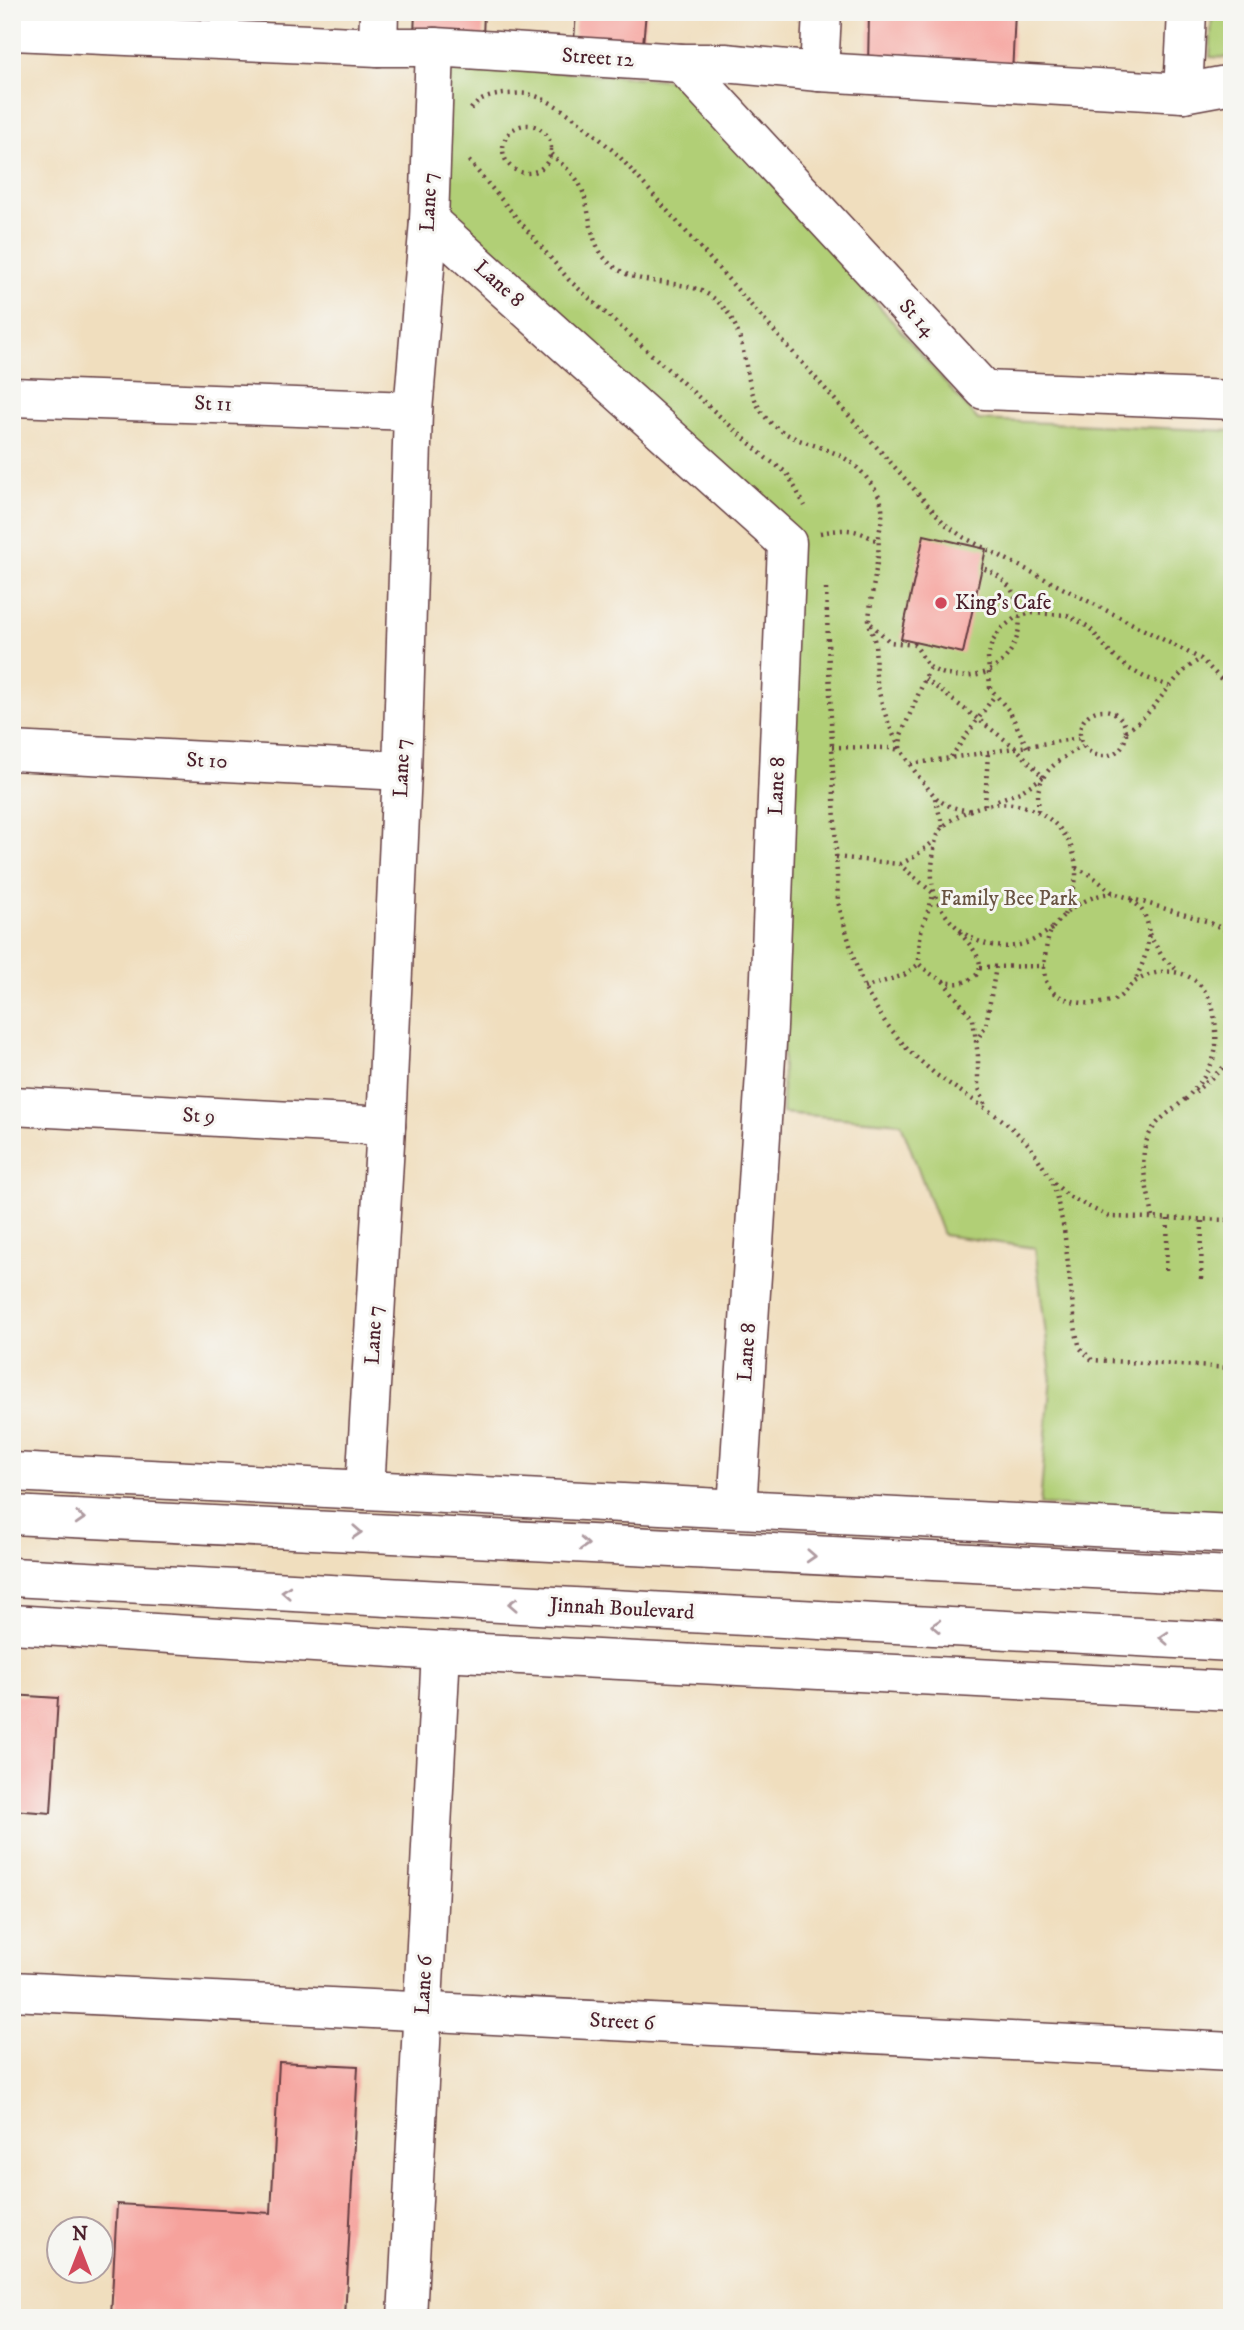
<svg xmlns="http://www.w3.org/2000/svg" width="1244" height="2330" viewBox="0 0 1244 2330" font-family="'IM FELL DW Pica',serif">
<rect width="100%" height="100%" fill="#f6f6f2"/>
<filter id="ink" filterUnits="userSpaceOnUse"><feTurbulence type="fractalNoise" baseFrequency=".0143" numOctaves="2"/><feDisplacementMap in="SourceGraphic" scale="14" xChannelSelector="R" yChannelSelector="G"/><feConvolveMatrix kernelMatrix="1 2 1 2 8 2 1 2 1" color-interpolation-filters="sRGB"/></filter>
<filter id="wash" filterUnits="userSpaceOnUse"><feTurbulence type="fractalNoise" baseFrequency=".00686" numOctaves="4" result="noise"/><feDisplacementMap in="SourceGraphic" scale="28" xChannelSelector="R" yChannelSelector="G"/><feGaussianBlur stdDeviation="1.57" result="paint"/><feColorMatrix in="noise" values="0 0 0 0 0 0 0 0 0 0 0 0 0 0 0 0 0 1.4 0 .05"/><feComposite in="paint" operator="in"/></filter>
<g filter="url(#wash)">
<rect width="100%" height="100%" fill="#f0debe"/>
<!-- green -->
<g fill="#b1cf76" stroke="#7e7750" stroke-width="2">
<polygon points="1212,12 1232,12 1232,58 1210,57"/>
<polygon points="441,63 684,81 978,420 1232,431 1232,1513 1040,1505 1051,1375 1035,1248 943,1235 901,1123 782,1113 792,553 450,216 448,135"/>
</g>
<g id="blocks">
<!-- building -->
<g fill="#f6a29c">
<polygon points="415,12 484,12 483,38 414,35"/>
<polygon points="576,12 646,12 643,44 574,41"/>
<polygon points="869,12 1015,12 1012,75 868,69"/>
<polygon points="924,535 986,549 963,653 901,639"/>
<polygon points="12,1695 58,1698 51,1813 12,1810"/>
<polygon points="279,2062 358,2066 345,2318 152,2318 111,2316 117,2204 271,2213"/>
</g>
</g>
</g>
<g filter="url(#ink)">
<use href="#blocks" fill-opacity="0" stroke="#633c41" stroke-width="2"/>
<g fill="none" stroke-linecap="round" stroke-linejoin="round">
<!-- minor casing -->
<g stroke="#633c41" stroke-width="41">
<g id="minor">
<polyline points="12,31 378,47 435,47 681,63 725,63 819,72 1183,93 1232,84"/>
<polyline points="378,47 379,12"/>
<polyline points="681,63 984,390 1232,400"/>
<polyline points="819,72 822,12"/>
<polyline points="1183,93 1187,12"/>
<polyline points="429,221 787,543 768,1027 737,1508"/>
<polyline points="12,397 413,411"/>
<polyline points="12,751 402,771"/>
<polyline points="12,1106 386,1126"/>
<polyline points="12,1472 1232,1534"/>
<polyline points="365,1490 386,1126 402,771 413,411 429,221 435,47"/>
<polyline points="12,1515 1232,1576"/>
<polyline points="12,1577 1232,1642"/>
<polyline points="12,1624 441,1651 1232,1691"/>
<polyline points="12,1991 1232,2052"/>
<polyline points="407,2318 441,1651"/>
</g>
</g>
<!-- path -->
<g stroke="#633c41" stroke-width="4.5" stroke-dasharray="2 5" stroke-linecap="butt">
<path d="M471,109C478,99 492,95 505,94C512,94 520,93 527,94C559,100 595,135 618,155L945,524L963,537L1201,659L1224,682L1232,702"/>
<circle cx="527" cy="149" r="24"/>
<path d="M551,154C560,163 574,173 580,185C593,211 586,246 613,266C651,295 698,268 730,316C751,349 741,395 771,423C802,451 840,441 869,481C873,487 878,492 880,499C884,511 882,517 880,529C878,538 879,547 878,556C875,577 871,598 869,619C869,627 874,636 875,644C876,655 875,665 876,676C882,714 896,747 919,777C938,800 938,805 969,811"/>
<polyline points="469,161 569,280 766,458 787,473 805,506"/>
<path d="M820,533C848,528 854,528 879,542"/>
<polyline points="826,589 838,902 854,959 864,988 885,1022 908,1050 935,1074 1001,1119 1014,1130 1030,1146 1053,1182 1064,1229 1076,1333 1080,1348 1092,1360 1232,1368"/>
<path d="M871,624L890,642L914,645C921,651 923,661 930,667C936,672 947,675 955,676C1023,685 1046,589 982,568"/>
<polyline points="925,679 1016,748 1043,777 1020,792 995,801"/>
<circle cx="1103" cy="733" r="23"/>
<path d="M1126,731C1157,713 1169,676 1201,659"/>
<polyline points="832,747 890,748 900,750 901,735 930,667"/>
<polyline points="1027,747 1010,712 990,688 988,658 992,642 1002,628 1015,618 1031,613 1067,615 1089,627 1110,653 1128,668 1144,677 1169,686"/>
<polyline points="951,757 995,695"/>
<polyline points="911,764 1080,738"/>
<polyline points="935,798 943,827"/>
<polyline points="985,805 988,752"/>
<path d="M1038,811C1039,803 1037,795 1039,788C1044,767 1066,756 1083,746"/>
<path d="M836,857L899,864L933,893C931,906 927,912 923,924C919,937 919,951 919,964C934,978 953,991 972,978C978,975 980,971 980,965C979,953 966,941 960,932"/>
<polyline points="900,864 914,857 933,842"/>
<polyline points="1076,868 1091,875 1113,893 1206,921 1232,933"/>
<path d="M1113,893C1090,894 1057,913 1049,936C1046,945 1045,957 1044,967C1044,978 1047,989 1057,995C1073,1004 1096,1006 1114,1000C1124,996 1128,985 1138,980C1171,961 1207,975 1214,1014C1221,1057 1212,1069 1185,1100"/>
<path d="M1131,900C1159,918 1148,955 1135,980"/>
<path d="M1052,929C1045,933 1037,939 1029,942C992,957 952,934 937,900C931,887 931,872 933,858C934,848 935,837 942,828C950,819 967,811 979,807C1022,793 1074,821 1076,869C1077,886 1070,900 1064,915"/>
<polyline points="1149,934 1163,958 1177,970"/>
<polyline points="980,967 1044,966"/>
<polyline points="943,981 973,1019 978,1056 978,1086 986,1107"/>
<polyline points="864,988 904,975 919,964"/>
<polyline points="976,1042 986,1025 996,967"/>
<polyline points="1195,1092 1232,1060"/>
<polyline points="1054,1183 1068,1196 1109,1217 1232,1220"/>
<path d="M1153,1217C1147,1183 1132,1149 1159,1121C1167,1113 1177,1107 1185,1099"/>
<polyline points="1166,1270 1168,1217"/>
<polyline points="1201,1279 1202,1219"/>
</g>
<!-- minor -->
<use href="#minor" stroke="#fff" stroke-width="38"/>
</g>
<!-- one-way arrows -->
<defs><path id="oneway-chevron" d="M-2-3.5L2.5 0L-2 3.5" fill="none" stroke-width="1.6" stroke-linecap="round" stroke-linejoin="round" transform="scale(1.75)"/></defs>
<g stroke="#ae9aa0">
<use href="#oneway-chevron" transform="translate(80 1518) rotate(3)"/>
<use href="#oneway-chevron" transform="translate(357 1532) rotate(3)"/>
<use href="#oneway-chevron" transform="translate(584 1544) rotate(3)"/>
<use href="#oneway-chevron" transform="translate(811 1556) rotate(3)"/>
<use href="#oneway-chevron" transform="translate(286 1592) rotate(-177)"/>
<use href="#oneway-chevron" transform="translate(513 1604) rotate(-177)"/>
<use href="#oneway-chevron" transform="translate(936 1626) rotate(-177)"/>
<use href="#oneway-chevron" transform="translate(1164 1638) rotate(-177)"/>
</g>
</g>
<!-- markers -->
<circle fill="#d1495b" stroke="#f6f6f2" stroke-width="2.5" cx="941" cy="603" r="7"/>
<g text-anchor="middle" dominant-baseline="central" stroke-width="6" stroke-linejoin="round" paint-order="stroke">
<!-- street labels -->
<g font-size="21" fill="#4a1f2b" stroke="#f6f6f2">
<text transform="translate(598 58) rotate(4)">Street 12</text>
<text transform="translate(429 202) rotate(-87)">Lane 7</text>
<text transform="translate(499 284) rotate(42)">Lane 8</text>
<text transform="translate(917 318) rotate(47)">St 14</text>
<text transform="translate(213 404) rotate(2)">St 11</text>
<text transform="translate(207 761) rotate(3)">St 10</text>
<text transform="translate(402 768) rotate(-88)">Lane 7</text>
<text transform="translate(777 786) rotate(-88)">Lane 8</text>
<text transform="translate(199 1116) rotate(3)">St 9</text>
<text transform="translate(374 1335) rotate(-87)">Lane 7</text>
<text transform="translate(747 1352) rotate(-86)">Lane 8</text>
<text transform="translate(622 1609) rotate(3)">Jinnah Boulevard</text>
<text transform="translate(424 1985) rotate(-87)">Lane 6</text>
<text transform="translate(622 2022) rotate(3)">Street 6</text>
</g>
<!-- poi labels -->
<g font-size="21" fill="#4a1f2b" stroke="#f6f6f2" text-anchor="start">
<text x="955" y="603">King's Cafe</text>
</g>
<!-- park labels -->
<g font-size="21" fill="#695442" stroke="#f6f6f2">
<text x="1009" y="899">Family Bee Park</text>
</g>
</g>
<!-- margin -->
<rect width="1244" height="2330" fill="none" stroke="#f6f6f2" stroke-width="42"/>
<!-- north arrow -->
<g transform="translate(80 2250)"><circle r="33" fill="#f6f6f2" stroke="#b1a0a2" stroke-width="2"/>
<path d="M0-5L12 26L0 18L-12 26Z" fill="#d1495b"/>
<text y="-10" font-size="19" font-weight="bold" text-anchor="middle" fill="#4a1f2b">N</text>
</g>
</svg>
